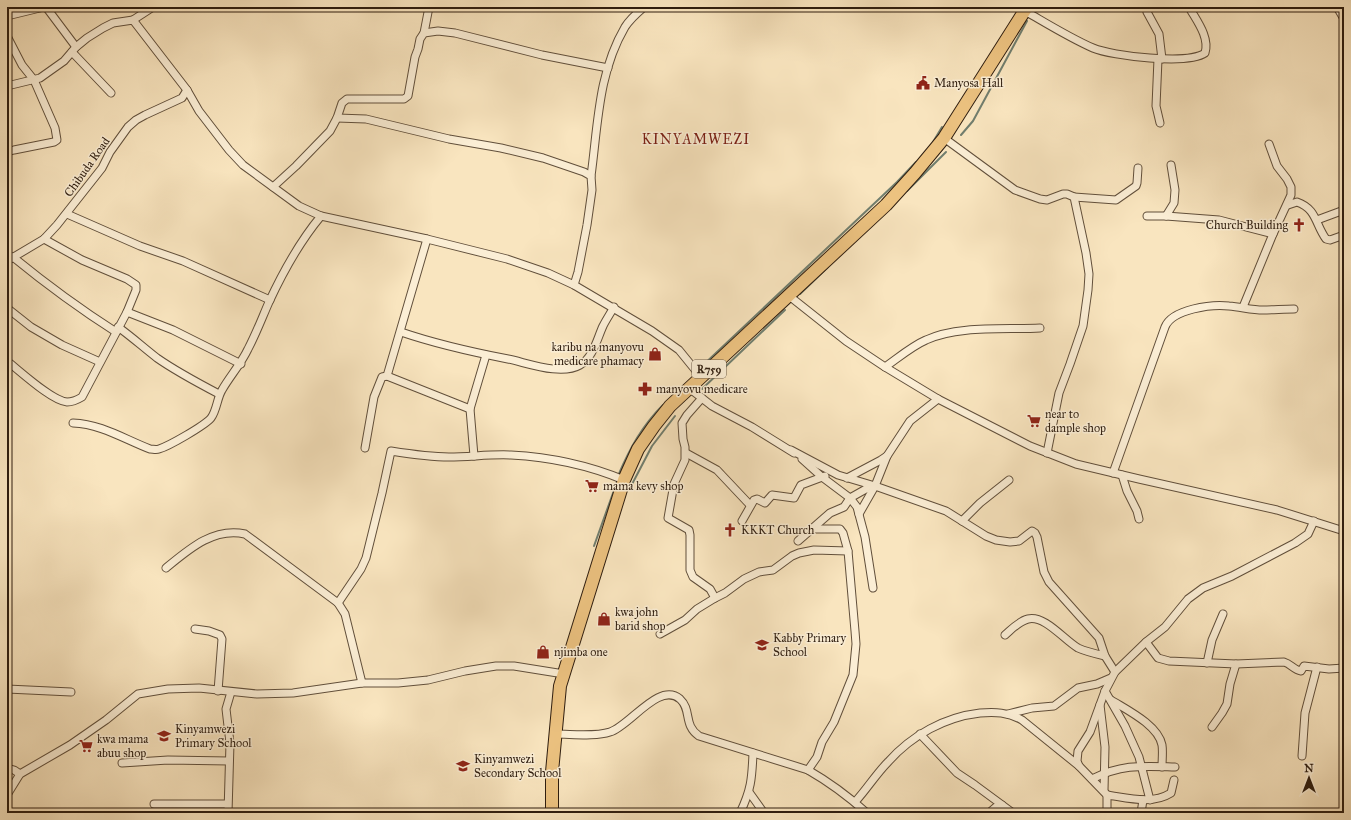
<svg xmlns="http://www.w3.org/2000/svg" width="1351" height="820" viewBox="0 0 1351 820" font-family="'IM FELL Great Primer',serif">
<rect width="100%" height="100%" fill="#f9e5bf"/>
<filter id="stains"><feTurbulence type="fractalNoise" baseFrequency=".005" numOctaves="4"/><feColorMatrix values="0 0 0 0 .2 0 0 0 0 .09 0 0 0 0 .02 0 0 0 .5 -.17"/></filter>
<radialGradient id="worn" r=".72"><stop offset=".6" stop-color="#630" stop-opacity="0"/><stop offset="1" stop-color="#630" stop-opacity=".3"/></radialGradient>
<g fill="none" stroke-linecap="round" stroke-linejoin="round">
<!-- stream -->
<g stroke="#717e6e" stroke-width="2">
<polyline points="961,135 973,121 1027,21"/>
<polyline points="933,142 942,127"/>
<polyline points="907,191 946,152"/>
<polyline points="800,294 828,267"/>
<polyline points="699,369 897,182 916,162"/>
<polyline points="702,389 785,310"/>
<polyline points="676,392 681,388"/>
<path d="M618,476C630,448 642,426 663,405"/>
<polyline points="629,490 652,446 675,416"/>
<polyline points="594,546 617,482"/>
</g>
<!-- minor casing -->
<g stroke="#614f3b" stroke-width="9">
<g id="minor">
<polyline points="46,7 76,47"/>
<polyline points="1146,7 1147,12 1159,34 1162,59"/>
<polyline points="1337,7 1344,19"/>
<path d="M1025,11C1046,23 1070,38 1093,48C1112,56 1188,65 1205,53C1210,37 1196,20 1189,7"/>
<polyline points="7,16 44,7"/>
<polyline points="133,20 153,7"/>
<polyline points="424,33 429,7"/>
<polyline points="7,36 22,65 34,80 55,128 57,140 54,142 14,150 7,152"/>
<polyline points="72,52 111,93"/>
<polyline points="1158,59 1156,106 1160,123"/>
<polyline points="7,86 40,78 64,61 76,47 87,38 103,28 113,23 133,20 187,90 199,111 229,150 243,165 299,206 321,216 427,239 507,259 548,273 574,285 652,331 679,350 701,377"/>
<polyline points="337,118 366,119 449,139 501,148 543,158 584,172 591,176 592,190 587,225 578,272 574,285"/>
<polyline points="944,138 1015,190 1040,199 1047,200 1063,194 1067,194 1074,197 1086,253 1089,274 1088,290 1083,326 1070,364 1059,393 1047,453"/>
<path d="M591,176C598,125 598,73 625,27C630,19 637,13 644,7"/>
<polyline points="273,187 296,166 330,131 337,118 342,103 347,99 404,99 408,96 415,57 418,49 420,39 424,33 438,31 455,33 542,55 608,68"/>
<polyline points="1074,197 1116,200 1136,186 1137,183 1138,168"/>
<path d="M1288,205L1297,202C1317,209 1315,224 1326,239L1330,240L1344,235"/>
<polyline points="67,214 140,246 183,261 270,300"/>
<polyline points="1147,216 1166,216 1219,220 1273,234"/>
<polyline points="1166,216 1174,203 1175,190 1171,165"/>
<polyline points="1317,220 1344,210"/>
<path d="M13,257C46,284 80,309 116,332"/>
<polyline points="7,261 44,239 57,225 102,168 110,152 128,127 136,120 145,115 182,98 187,90"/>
<polyline points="788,295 846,341 885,367 938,399 1030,446 1076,464 1139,479 1277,510 1344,531"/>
<polyline points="1243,307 1273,234 1291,195 1291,187 1287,179 1277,166 1269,144"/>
<polyline points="7,308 31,327 62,345 100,362"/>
<polyline points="127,312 173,330 241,364"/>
<path d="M118,327C132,337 144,348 157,358C177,372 198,383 219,394"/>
<path d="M401,332C436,344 472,352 508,359C528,363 561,376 580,365C593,358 597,339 603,326C606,320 610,314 614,307"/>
<path d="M7,361C20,371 52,401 67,402C73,402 77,400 82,397L127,312L136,290V285L127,279L82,260L44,239"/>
<path d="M885,367C898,358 912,346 926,340C958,325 1006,330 1040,328"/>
<polyline points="387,376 427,239"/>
<polyline points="689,388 712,406 752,427 794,453"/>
<polyline points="702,398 687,415 682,423 683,439 685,447 685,460 674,484 668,518 689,530 690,535 690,570 693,577 710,589 715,598"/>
<path d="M73,423C101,424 124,439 150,449C153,449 156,450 159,449C169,446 204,426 211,418C217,410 217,398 222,390C230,376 241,364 248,349C256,334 262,318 269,302C282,274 301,240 321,216"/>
<polyline points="365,448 374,397 382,377 387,376 470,409"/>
<polyline points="791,450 838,475 875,486 946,511 986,536 996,540 1010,542 1019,541 1032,531 1035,533 1037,537 1044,572 1049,582 1099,638 1105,656 1115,672"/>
<polyline points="686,453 717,470 750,505"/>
<polyline points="474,456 470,409 486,355"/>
<polyline points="802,459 822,477 850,498 857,507 865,537 873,588"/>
<path d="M1113,473L1165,327C1172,309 1212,304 1229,306C1241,307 1252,310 1263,310C1273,310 1284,309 1294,309"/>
<polyline points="1122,475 1127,491 1137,511 1139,519"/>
<polyline points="847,478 881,460 887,456"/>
<polyline points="859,514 875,486 887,456 910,421 938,399"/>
<polyline points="742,521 754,500 757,499 765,503 772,495 794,498 801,485 825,476"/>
<polyline points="962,521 980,503 1009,480"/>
<polyline points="798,541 830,513 844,507 850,498 866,489 868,485"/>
<path d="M166,568C189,549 214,527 245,534L338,603L345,614L362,683"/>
<path d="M338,603L361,569L366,558L382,493L391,451C410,454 430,457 449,457C470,457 490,454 511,455C549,457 588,465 624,480"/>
<polyline points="195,629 209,631 220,635 222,639 218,691"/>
<polyline points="660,634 685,620 697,609 715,598 725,593 744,579 759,572 773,570 792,556 799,553 814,550 848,551"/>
<path d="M1005,635C1012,629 1019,621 1028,619C1045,615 1064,640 1078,648C1087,652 1096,654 1105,656"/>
<path d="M1146,642L1158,658L1169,661L1236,664L1284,662C1291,664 1294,670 1301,671L1304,666L1329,669L1344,668"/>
<polyline points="1207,663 1212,640 1223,614"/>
<polyline points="7,689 71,692"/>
<polyline points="1105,691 1125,726 1139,757 1150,800"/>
<path d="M1111,700C1127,710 1158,725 1162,745C1163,751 1162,760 1162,767"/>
<polyline points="1100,705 1105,747 1104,791"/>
<polyline points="1008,714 1032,708 1054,706 1078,688 1097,684 1111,678"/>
<polyline points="1212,727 1222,713 1227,704 1230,684 1236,664"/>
<path d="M555,734C572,734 595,737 610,732C630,726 659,681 680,699C692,710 683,725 699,736L808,770C829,782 849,797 867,813"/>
<polyline points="920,734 957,773 975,785 1013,813"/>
<polyline points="1302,756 1305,713 1317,667"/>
<polyline points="122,763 168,760 229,761"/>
<polyline points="7,768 14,770 20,774"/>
<polyline points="808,770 817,757 822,742 834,722 853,675 856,644 855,631 848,551 843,533 840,529 813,529"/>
<path d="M1092,779C1122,764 1142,766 1175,767"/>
<polyline points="749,792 764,813"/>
<polyline points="7,795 20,774 70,745 106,720 138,694 168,689 199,688 257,694 293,693 362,683 398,683 428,680 465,671 496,666 514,666 564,674"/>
<path d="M1107,795C1128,798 1152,805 1171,793L1174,780"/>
<path d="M855,802C867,789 876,774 888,762C912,735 945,717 980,713C995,712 1008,712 1022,720L1079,766"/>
<polyline points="154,804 227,804"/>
<polyline points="228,813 230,743 226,709 231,692"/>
<path d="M740,813C751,790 752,779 753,753"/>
<polyline points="989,813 996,807 1002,805"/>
<polyline points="1107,813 1107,795 1079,766 1077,761 1078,751 1090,732 1105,691 1115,672 1146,642 1165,627 1188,599 1203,588 1232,576 1295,543 1308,534 1314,521"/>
<polyline points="1141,813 1143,800"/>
</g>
</g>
<!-- primary casing -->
<g stroke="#2e1d0f" stroke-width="14">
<polyline id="primary" points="552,813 552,772 560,686 624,480 638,449 654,426 670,406 886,205 915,173 944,138 1027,7"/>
</g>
<!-- minor -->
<use href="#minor" stroke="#fbeed5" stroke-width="7"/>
<!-- primary -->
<use href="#primary" stroke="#ecc280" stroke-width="12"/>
</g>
<!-- icons -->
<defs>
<g id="civic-bare" transform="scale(1.08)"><path d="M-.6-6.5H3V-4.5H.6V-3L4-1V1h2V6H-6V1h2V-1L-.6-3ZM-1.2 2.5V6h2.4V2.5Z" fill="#8f2418" stroke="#fbeed5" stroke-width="2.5" paint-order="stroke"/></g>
<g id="church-bare" transform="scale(1.08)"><path d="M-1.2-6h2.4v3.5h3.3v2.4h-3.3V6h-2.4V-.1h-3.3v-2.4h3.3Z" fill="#8f2418" stroke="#fbeed5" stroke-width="2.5" paint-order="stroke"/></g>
<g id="shop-bare" transform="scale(1.08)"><path d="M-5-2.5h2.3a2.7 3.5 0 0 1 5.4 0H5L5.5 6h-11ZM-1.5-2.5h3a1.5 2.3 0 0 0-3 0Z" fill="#8f2418" stroke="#fbeed5" stroke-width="2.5" paint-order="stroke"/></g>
<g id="pharmacy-bare" transform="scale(1.08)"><path d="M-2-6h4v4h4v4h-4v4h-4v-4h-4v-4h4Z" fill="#8f2418" stroke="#fbeed5" stroke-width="2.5" paint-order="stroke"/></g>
<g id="supermarket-bare" transform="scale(1.08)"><path d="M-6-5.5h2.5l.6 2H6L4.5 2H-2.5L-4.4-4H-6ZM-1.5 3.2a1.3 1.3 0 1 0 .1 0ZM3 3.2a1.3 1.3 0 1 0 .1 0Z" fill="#8f2418" stroke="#fbeed5" stroke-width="2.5" paint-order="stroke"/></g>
<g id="school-bare" transform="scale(1.08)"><path d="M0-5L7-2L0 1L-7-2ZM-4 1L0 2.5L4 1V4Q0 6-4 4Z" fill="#8f2418" stroke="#fbeed5" stroke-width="2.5" paint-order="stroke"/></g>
</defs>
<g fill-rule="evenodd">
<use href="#civic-bare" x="923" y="83"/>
<use href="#church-bare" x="1299" y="225"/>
<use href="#shop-bare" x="655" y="354"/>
<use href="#pharmacy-bare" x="645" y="389"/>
<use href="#supermarket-bare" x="1034" y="421"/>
<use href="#supermarket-bare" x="592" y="486"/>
<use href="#church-bare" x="730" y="530"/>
<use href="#shop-bare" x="604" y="619"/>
<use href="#school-bare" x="762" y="645"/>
<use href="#shop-bare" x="543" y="652"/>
<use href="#school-bare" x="164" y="736"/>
<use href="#supermarket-bare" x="86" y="746"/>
<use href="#school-bare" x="463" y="766"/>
</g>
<g text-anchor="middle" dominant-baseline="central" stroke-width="3" stroke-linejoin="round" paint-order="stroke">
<!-- shield labels -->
<rect fill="#fbeed5" stroke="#6c5c4a" stroke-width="1" x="692" y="360" width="34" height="18" rx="3"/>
<g font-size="11" font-weight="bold" fill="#2e1d0f">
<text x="709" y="369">R759</text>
</g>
<!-- poi labels -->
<g font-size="12" fill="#2e1d0f" stroke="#fbeed5" text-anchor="start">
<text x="934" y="83">Manyosa Hall</text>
<text x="1288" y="225" text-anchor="end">Church Building</text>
<text x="644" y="347" text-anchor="end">karibu na manyovu<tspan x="644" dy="14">medicare phamacy</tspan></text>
<text x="656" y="389">manyovu medicare</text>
<text x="1045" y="414">near to<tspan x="1045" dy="14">dample shop</tspan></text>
<text x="603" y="486">mama kevy shop</text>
<text x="741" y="530">KKKT Church</text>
<text x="615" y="612">kwa john<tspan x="615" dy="14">barid shop</tspan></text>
<text x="773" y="638">Kabby Primary<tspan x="773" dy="14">School</tspan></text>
<text x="554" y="652">njimba one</text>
<text x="175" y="729">Kinyamwezi<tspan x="175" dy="14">Primary School</tspan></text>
<text x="97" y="739">kwa mama<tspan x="97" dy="14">abuu shop</tspan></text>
<text x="474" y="759">Kinyamwezi<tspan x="474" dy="14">Secondary School</tspan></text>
</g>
<!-- street labels -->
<g font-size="12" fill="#2e1d0f" stroke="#fbeed5">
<text transform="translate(87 167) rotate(-55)">Chibuda Road</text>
</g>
<!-- quarter labels -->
<g font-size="14" letter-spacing="1" fill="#7a1f14" stroke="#fbeed5">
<text x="696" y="139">KINYAMWEZI</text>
</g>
</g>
<!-- margin -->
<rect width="1351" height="820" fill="none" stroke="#f9e5bf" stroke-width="24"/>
<rect x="8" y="8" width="1335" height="804" fill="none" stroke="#2e1d0f" stroke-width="2"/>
<rect x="12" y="12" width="1327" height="796" fill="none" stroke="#2e1d0f"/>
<!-- north arrow -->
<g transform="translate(1309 778)" stroke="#fbeed5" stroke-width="3" paint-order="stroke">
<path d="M0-3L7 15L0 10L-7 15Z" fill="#2e1d0f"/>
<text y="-6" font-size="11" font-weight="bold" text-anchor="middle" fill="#2e1d0f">N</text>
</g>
<rect width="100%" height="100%" filter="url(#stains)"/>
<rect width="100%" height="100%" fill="url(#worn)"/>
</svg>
